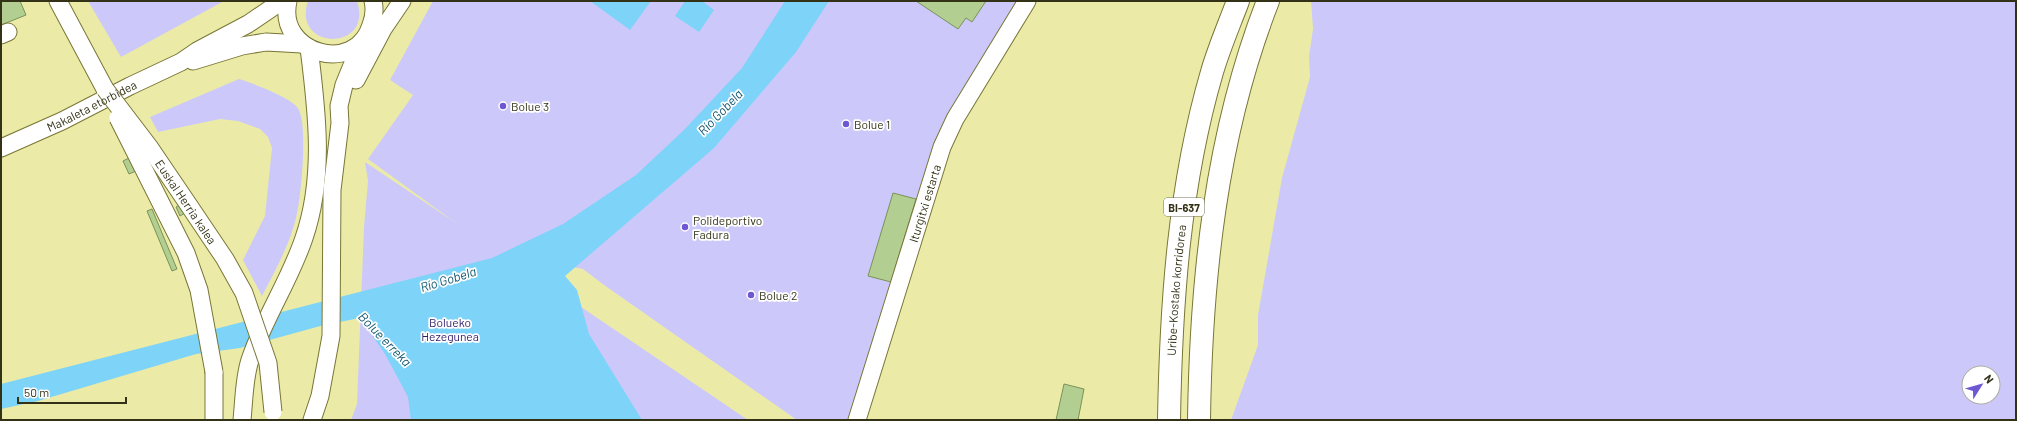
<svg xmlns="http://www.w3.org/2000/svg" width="2017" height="421" viewBox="0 0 2017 421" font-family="Barlow,sans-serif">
<rect width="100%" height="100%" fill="#ebeba7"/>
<!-- green -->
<g fill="#ccc9fa" fill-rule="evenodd">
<polygon points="88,1 224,1 121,57"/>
<path d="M308,1H357C374,52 291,51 308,1Z"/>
<polygon points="433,1 1021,1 950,119 916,199 848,420 797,420 604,285 583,269 503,254 748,420 351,420 357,404 364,227 368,181 365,162 456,223 368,159 413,95 390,80"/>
<path d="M1311,1H2016V420H1231L1258,345V315L1282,178L1310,77L1309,56L1313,29ZM1969,373H1993V397H1969Z"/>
<path d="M239,79C252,83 289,97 297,107C309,120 301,199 296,218C289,246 275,271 262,296L243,260L265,216L272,148L268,137L260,129L238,121L220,119L158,132L150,117Z"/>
</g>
<!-- water -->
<g fill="#7dd3f8">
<polygon points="590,1 651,1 630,30"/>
<polygon points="685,1 702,1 714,10 699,32 675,16"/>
<polygon points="785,1 829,1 796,52 714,148 565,276 577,290 589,334 642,420 411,420 408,397 385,354 360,318 324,325 240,348 196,354 38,401 1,409 1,384 492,258 563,224 636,175 684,130 742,68"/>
</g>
<!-- building -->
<g fill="#b3ce91" stroke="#799259">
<polygon points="1,1 20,1 26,15 1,25"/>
<polygon points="916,1 986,1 972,22 966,18 958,29"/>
<polygon points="129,158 136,171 129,174 123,161"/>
<polygon points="893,193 916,199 891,282 868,276"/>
<polygon points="181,204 187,212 180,216 176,207"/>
<polygon points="152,209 177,269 172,271 147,211"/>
<polygon points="1064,384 1084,389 1078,420 1056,420"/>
</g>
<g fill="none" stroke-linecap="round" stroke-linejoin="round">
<!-- minor casing -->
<g stroke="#787636" stroke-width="19">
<g id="minor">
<polyline points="58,1 105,89"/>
<path d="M288,1C276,54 356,76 371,25C374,17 375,9 373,1"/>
<polyline points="1,35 8,32"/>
<polyline points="193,61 242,46 266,42 302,44"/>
<polyline points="356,80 383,29 402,1"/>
<path id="s1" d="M1,148L62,121L130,86L181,62L197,51L248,24L282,1"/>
<polyline points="214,420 214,372"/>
<path d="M242,420C244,401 244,378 250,360C264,318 290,280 304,238C325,177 317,111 309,48"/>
<polyline points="312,420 320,396 331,336 332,190 340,123 339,106 344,85 362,41"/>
<path id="s2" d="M857,420L942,147L955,119L1027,1"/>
</g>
</g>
<!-- highway casing -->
<g stroke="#787636" stroke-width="24">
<g id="highway">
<path id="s3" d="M1169,420C1171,303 1179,185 1212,72C1219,48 1229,25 1238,1"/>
<path d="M1199,420C1201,278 1216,134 1268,1"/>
</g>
</g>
<!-- minor -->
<use href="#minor" stroke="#fff" stroke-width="17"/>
<!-- highway -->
<use href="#highway" stroke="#fff" stroke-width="22"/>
<!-- minor-bridge casing -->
<g stroke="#787636" stroke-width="19" stroke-linecap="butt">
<g id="minor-bridge">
<path id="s4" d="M105,89L150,148L188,204L225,259L244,293L268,363L273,412"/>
<polyline points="118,118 186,253 199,290 214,372"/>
</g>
</g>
<!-- minor-bridge -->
<use href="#minor-bridge" stroke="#fff" stroke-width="17"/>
</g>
<!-- markers -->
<g fill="#6e57d1" stroke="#fff" stroke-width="1.5">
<circle cx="503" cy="106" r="4"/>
<circle cx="846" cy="124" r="4"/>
<circle cx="685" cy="227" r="4"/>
<circle cx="751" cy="295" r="4"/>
</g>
<g text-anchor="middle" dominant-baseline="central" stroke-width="3.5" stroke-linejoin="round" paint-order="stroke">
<!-- shield labels -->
<rect fill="#fff" stroke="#70705d" stroke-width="1" x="1164" y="198" width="40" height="18" rx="3"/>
<g font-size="11" font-weight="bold" fill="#333217">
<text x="1184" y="207">BI-637</text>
</g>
<!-- street labels -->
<g font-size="12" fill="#333217" stroke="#fff">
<text stroke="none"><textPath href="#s1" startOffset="100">Makaleta etorbidea</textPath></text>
<text stroke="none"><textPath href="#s4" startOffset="139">Euskal Herria kalea</textPath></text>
<text stroke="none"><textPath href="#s2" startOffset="227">Iturgitxi estarta</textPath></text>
<text stroke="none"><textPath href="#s3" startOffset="130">Uribe-Kostako korridorea</textPath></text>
</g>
<!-- poi labels -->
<g font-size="12" fill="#333217" stroke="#fff" text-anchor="start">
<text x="511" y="106">Bolue 3</text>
<text x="854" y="124">Bolue 1</text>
<text x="693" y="220">Polideportivo<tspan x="693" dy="14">Fadura</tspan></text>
<text x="759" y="295">Bolue 2</text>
</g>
<!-- park labels -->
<g font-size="12" fill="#2f1b69" stroke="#fff">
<text x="450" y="322">Bolueko<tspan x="450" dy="14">Hezegunea</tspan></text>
</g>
<!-- water labels -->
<g font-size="13" font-style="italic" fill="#0f566f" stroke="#fff">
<text transform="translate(720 112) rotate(-46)">Río Gobela</text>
<text transform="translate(448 279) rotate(-17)">Río Gobela</text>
<text transform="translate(385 339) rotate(46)">Bolue erreka</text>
</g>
</g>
<!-- border -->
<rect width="2017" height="421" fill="none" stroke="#333217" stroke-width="4"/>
<!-- north arrow -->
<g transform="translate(1981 385) rotate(53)"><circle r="19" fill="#ffffff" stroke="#adada2"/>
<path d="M0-3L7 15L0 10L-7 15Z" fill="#6e57d1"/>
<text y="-6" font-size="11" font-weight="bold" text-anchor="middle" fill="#333217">N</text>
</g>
<!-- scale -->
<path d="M18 397v6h108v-6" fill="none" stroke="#333217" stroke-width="2"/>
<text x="24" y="397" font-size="12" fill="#333217" stroke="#ffffff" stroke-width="3" paint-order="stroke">50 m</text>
</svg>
